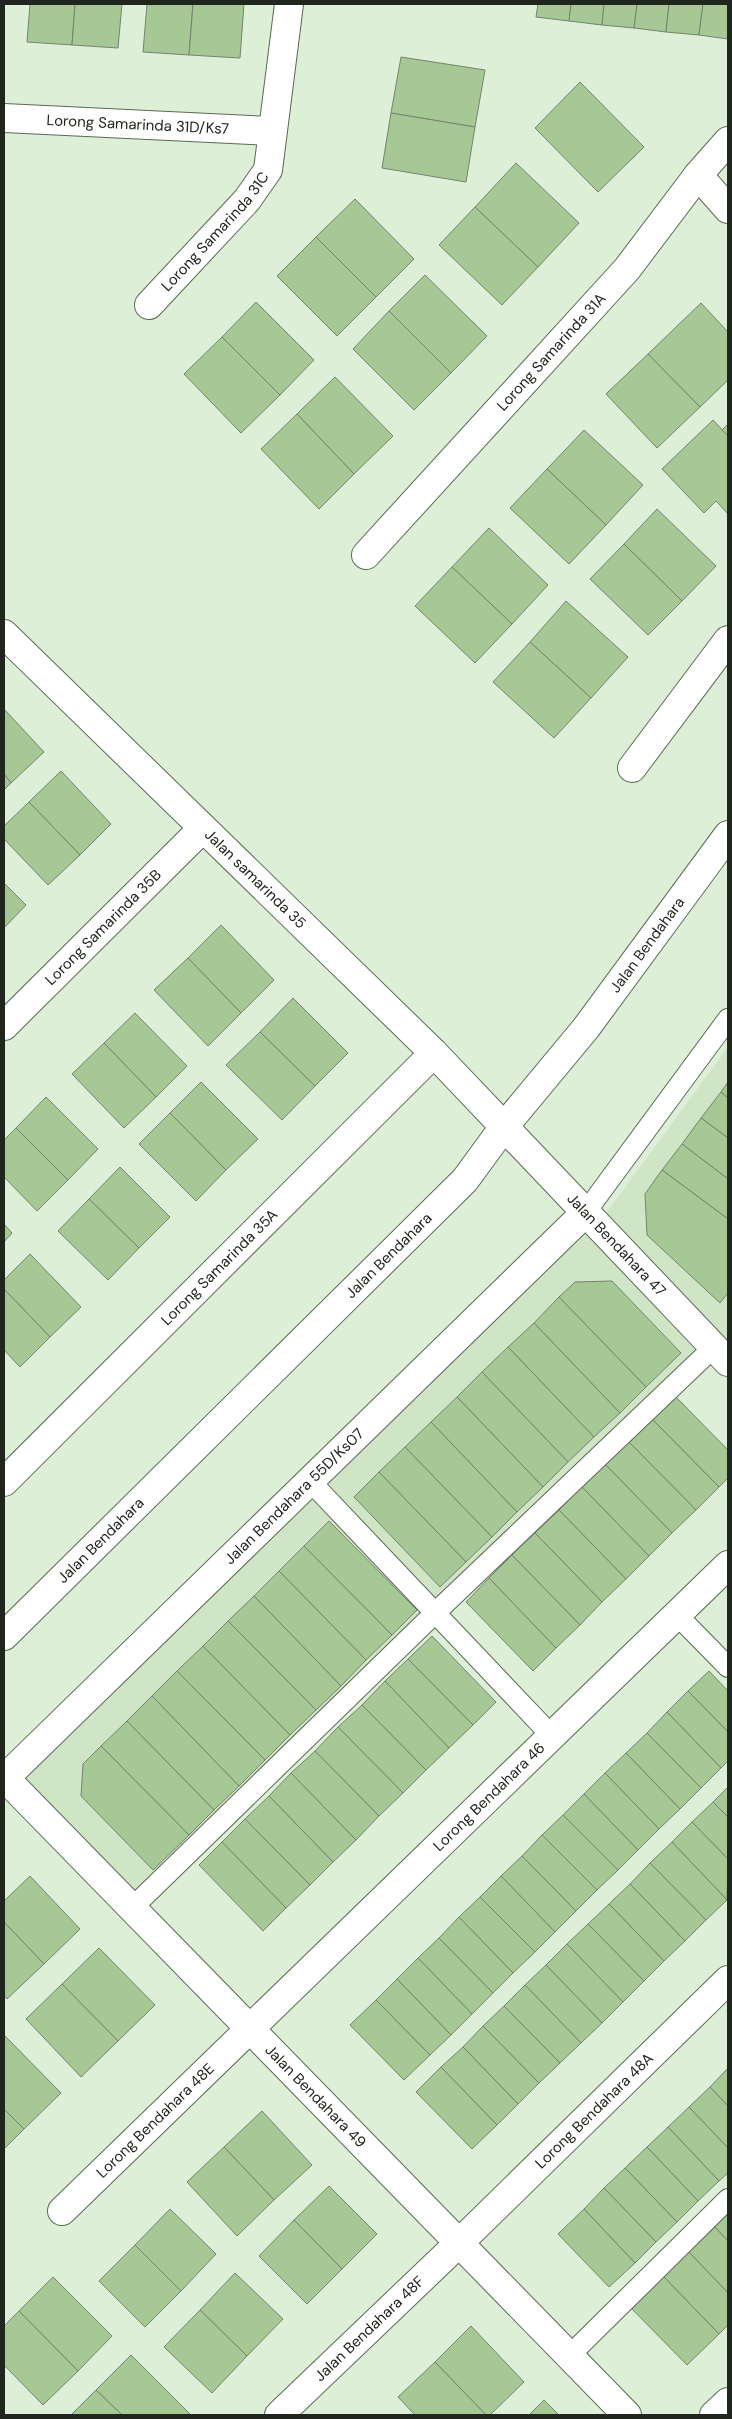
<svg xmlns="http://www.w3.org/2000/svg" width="732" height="2419" viewBox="0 0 732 2419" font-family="'DM Sans',sans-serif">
<rect width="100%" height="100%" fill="#deefd7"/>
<!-- built -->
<polygon fill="#d0e5c6" points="728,1047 728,1344 136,1894 23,1778 607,1212"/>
<!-- building -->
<g fill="#a5c894" stroke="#75846e">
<polygon points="30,4 75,4 72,45 27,42"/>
<polygon points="75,4 122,4 118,48 72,45"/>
<polygon points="147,4 193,4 189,55 143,52"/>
<polygon points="193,4 244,4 240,58 189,55"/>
<polygon points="538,4 571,4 569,21 536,17"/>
<polygon points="571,4 604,4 602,25 569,21"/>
<polygon points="604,4 637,4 634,28 602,25"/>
<polygon points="637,4 669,4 666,32 634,28"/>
<polygon points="669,4 703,4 699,35 666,32"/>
<polygon points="703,4 728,4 728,39 699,35"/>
<polygon points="401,57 485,70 475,127 391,113"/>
<polygon points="580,82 644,147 598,192 535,128"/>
<polygon points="391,113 475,127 466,182 382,168"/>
<polygon points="516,163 579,223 538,267 475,207"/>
<polygon points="355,199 414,259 376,297 316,237"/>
<polygon points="475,207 538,267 502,305 439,245"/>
<polygon points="316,237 376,297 337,336 277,276"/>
<polygon points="425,275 487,336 451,373 389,311"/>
<polygon points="256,302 314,360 280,395 222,337"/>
<polygon points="701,303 728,332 728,380 700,407 648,354"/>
<polygon points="389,311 451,373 414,410 353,349"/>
<polygon points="222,337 280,395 241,433 184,374"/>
<polygon points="648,354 700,407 657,448 606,394"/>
<polygon points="335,377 393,436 354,474 297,414"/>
<polygon points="297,414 354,474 319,509 261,449"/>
<polygon points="713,420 728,436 728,514 716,501 704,513 662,469"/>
<polygon points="728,424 728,436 722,430"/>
<polygon points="584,430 643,485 606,525 547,469"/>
<polygon points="547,469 606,525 569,564 510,508"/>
<polygon points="657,509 716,566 682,601 624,544"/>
<polygon points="489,528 548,585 512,624 452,567"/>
<polygon points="624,544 682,601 648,635 590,579"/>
<polygon points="452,567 512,624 475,663 415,606"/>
<polygon points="566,601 628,657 591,698 530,642"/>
<polygon points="530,642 591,698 554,738 493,682"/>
<polygon points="4,709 44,752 11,783 4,774"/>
<polygon points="61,771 111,824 80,855 29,802"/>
<polygon points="4,774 11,783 4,790"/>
<polygon points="29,802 80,855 48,885 4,839 4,826"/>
<polygon points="4,883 26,905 4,928"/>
<polygon points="221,925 274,980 241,1013 188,958"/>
<polygon points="188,958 241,1013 208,1046 154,990"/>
<polygon points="293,998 348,1053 315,1086 260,1032"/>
<polygon points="135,1013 187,1066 156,1097 104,1043"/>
<polygon points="260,1032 315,1086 282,1120 226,1065"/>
<polygon points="104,1043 156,1097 124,1128 72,1074"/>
<polygon points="201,1082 258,1139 226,1170 170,1113"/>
<polygon points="728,1082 728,1098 721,1092"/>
<polygon points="721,1092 728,1098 728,1138 701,1118"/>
<polygon points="46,1097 98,1149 68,1180 16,1128"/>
<polygon points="170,1113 226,1170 196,1201 139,1144"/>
<polygon points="701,1118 728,1138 728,1179 682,1144"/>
<polygon points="16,1128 68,1180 37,1211 4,1177 4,1140"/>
<polygon points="682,1144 728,1179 728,1219 662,1170"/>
<polygon points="120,1167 170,1217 139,1248 89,1199"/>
<polygon points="662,1170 728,1219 728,1293 720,1303 647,1235 645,1194"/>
<polygon points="89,1199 139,1248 108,1280 58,1231"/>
<polygon points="4,1224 12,1233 4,1242"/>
<polygon points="30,1254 81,1307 50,1337 4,1289 4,1280"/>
<polygon points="612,1281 681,1353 646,1387 559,1297 575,1282"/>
<polygon points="4,1289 50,1337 20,1367 4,1350"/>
<polygon points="559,1297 646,1387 620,1413 534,1323"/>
<polygon points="534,1323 620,1413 594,1437 508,1347"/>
<polygon points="508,1347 594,1437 568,1462 482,1372"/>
<polygon points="482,1372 568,1462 543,1487 457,1397"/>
<polygon points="675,1396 728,1450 728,1478 719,1487 652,1419"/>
<polygon points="457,1397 543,1487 517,1512 431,1422"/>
<polygon points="652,1419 719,1487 696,1510 628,1441"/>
<polygon points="431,1422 517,1512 492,1537 405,1447"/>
<polygon points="628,1441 696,1510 672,1533 605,1464"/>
<polygon points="405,1447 492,1537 466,1562 379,1472"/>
<polygon points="605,1464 672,1533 649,1556 582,1487"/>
<polygon points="379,1472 466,1562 440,1587 354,1497"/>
<polygon points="582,1487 649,1556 626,1579 559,1510"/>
<polygon points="559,1510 626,1579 602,1602 535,1533"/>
<polygon points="329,1521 417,1610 392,1635 304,1546"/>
<polygon points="535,1533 602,1602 580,1625 512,1555"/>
<polygon points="304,1546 392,1635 366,1660 279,1571"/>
<polygon points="512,1555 580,1625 556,1648 489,1578"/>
<polygon points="279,1571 366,1660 341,1686 254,1596"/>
<polygon points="489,1578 556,1648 533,1671 466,1602"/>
<polygon points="254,1596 341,1686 316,1710 228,1621"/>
<polygon points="228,1621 316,1710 290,1735 203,1646"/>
<polygon points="432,1636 496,1702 473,1725 408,1659"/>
<polygon points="203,1646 290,1735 265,1760 177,1671"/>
<polygon points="408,1659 473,1725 449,1748 385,1681"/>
<polygon points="177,1671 265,1760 239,1786 152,1696"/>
<polygon points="709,1671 728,1691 728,1732 688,1691"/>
<polygon points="385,1681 449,1748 426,1770 362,1705"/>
<polygon points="688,1691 728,1732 728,1761 721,1768 667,1712"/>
<polygon points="152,1696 239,1786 214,1810 127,1721"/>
<polygon points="362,1705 426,1770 403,1793 338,1727"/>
<polygon points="667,1712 721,1768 701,1788 647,1733"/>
<polygon points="127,1721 214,1810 189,1835 101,1746"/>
<polygon points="338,1727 403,1793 379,1816 315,1751"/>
<polygon points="647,1733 701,1788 680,1809 626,1753"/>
<polygon points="101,1746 189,1835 153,1870 81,1796 83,1764"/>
<polygon points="315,1751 379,1816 356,1840 291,1773"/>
<polygon points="626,1753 680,1809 659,1829 605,1773"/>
<polygon points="291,1773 356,1840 333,1862 269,1796"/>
<polygon points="605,1773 659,1829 638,1850 584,1794"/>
<polygon points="728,1787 728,1817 713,1802"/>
<polygon points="584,1794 638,1850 618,1870 563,1815"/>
<polygon points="269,1796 333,1862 310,1885 245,1819"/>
<polygon points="713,1802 728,1817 728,1859 692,1822"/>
<polygon points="563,1815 618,1870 597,1890 542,1835"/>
<polygon points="245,1819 310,1885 286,1908 222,1842"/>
<polygon points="692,1822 728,1859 727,1900 672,1842"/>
<polygon points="542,1835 597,1890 576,1911 522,1856"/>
<polygon points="222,1842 286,1908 263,1931 199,1865"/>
<polygon points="672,1842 727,1900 706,1920 650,1863"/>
<polygon points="522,1856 576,1911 555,1932 501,1876"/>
<polygon points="650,1863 706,1920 685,1941 630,1884"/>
<polygon points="30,1876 80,1929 44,1964 4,1922 4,1901"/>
<polygon points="501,1876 555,1932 535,1952 480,1897"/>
<polygon points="630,1884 685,1941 664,1961 609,1904"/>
<polygon points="480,1897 535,1952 513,1973 459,1917"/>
<polygon points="609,1904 664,1961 644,1981 588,1924"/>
<polygon points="459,1917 513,1973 493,1993 439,1938"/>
<polygon points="4,1922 44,1964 7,1999 4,1995"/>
<polygon points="588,1924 644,1981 623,2002 567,1944"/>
<polygon points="439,1938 493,1993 472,2014 418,1958"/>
<polygon points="567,1944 623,2002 602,2023 546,1965"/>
<polygon points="99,1948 155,2005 118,2041 62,1984"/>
<polygon points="418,1958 472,2014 451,2035 397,1979"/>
<polygon points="546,1965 602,2023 581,2043 525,1985"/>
<polygon points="397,1979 451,2035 430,2055 376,2000"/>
<polygon points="62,1984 118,2041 81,2077 26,2019"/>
<polygon points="525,1985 581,2043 560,2063 504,2006"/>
<polygon points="376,2000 430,2055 404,2080 350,2025"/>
<polygon points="504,2006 560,2063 539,2083 483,2026"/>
<polygon points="483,2026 539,2083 518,2104 463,2047"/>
<polygon points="4,2035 61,2093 24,2129 4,2109"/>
<polygon points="463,2047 518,2104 497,2125 441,2067"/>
<polygon points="441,2067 497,2125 472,2149 416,2092"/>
<polygon points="728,2068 728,2106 710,2087"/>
<polygon points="710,2087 728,2106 728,2148 689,2107"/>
<polygon points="689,2107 728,2148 728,2173 719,2181 668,2127"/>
<polygon points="4,2109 24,2129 4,2149"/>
<polygon points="262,2111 312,2165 274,2200 224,2147"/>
<polygon points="668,2127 719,2181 698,2201 647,2147"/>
<polygon points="224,2147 274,2200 237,2236 187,2182"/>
<polygon points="647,2147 698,2201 677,2222 625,2168"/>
<polygon points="625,2168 677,2222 656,2242 604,2188"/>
<polygon points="329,2186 377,2234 342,2269 294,2220"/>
<polygon points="604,2188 656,2242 635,2263 584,2209"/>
<polygon points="728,2208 728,2241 712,2224"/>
<polygon points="170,2209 216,2254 181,2291 135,2245"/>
<polygon points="584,2209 635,2263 609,2287 558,2234"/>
<polygon points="294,2220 342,2269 307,2304 259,2256"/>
<polygon points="712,2224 728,2241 728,2293 686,2249"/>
<polygon points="135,2245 181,2291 145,2327 99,2281"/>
<polygon points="686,2249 728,2293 728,2325 719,2334 661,2274"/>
<polygon points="235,2273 283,2319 247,2356 200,2310"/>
<polygon points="661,2274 719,2334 687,2365 628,2305"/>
<polygon points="53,2277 112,2336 78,2371 19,2311"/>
<polygon points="200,2310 247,2356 212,2393 164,2347"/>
<polygon points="19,2311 78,2371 43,2405 4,2365 4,2326"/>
<polygon points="471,2326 524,2382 490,2415 486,2415 435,2362"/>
<polygon points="131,2355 191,2415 122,2415 96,2390"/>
<polygon points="435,2362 486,2415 415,2415 398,2397"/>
<polygon points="96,2390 122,2415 71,2415"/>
<polygon points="544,2400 559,2415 529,2415"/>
</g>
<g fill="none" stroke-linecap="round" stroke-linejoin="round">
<!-- service casing -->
<g stroke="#5b6954" stroke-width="22">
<g id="service">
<polyline points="585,1213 728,1019"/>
<polyline points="310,1481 551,1735"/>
<polyline points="677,1615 728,1667"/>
<polyline points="132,1908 435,1613 714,1347"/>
<polyline points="569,2356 728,2199"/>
</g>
</g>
<!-- minor casing -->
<g stroke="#5b6954" stroke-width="30">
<g id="minor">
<path id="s1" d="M4,118L271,131"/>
<polyline points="698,175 728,209"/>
<path id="s2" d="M149,305L247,200L268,170L289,4"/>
<path id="s3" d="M366,555L627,269L698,175L728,141"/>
<path id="s4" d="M4,634L434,1053L728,1362"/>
<polyline points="632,768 728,640"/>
<path id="s5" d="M4,1026L203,828"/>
<path id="s6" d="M4,1482L434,1053"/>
<path id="s7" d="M4,1636L465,1180L503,1128L586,1028L728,835"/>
<path id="s8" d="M4,1777L627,2415"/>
<path id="s9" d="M4,1779L585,1213"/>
<path id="s10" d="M62,2211L728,1565"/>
<path id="s11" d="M279,2415L459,2243L728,1980"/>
<polyline points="714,2415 728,2402"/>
</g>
</g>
<!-- service -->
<use href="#service" stroke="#fff" stroke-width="20"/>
<!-- minor -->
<use href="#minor" stroke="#fff" stroke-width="28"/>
</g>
<g text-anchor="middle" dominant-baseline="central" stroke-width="4" stroke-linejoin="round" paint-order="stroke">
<!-- street labels -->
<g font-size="15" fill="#20261d" stroke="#ecfce4">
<text stroke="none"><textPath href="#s1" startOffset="134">Lorong Samarinda 31D/Ks7</textPath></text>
<text stroke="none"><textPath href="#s2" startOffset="99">Lorong Samarinda 31C</textPath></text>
<text stroke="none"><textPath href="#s3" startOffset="275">Lorong Samarinda 31A</textPath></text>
<text stroke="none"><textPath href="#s4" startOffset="351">Jalan samarinda 35</textPath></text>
<text stroke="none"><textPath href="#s5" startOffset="140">Lorong Samarinda 35B</textPath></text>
<text stroke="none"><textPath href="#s7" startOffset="946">Jalan Bendahara</textPath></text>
<text stroke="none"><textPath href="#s4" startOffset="865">Jalan Bendahara 47</textPath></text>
<text stroke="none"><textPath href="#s7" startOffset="541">Jalan Bendahara</textPath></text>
<text stroke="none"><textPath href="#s6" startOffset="304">Lorong Samarinda 35A</textPath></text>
<text stroke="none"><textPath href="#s9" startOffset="405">Jalan Bendahara 55D/Ks07</textPath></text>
<text stroke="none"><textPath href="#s7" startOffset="136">Jalan Bendahara</textPath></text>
<text stroke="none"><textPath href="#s10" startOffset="595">Lorong Bendahara 46</textPath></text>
<text stroke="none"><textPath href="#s8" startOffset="446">Jalan Bendahara 49</textPath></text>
<text stroke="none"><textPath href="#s11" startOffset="438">Lorong Bendahara 48A</textPath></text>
<text stroke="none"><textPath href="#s10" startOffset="130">Lorong Bendahara 48E</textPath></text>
<text stroke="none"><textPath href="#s11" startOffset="125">Jalan Bendahara 48F</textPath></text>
</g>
</g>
<!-- border -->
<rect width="732" height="2419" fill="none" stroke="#20261d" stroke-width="10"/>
</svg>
